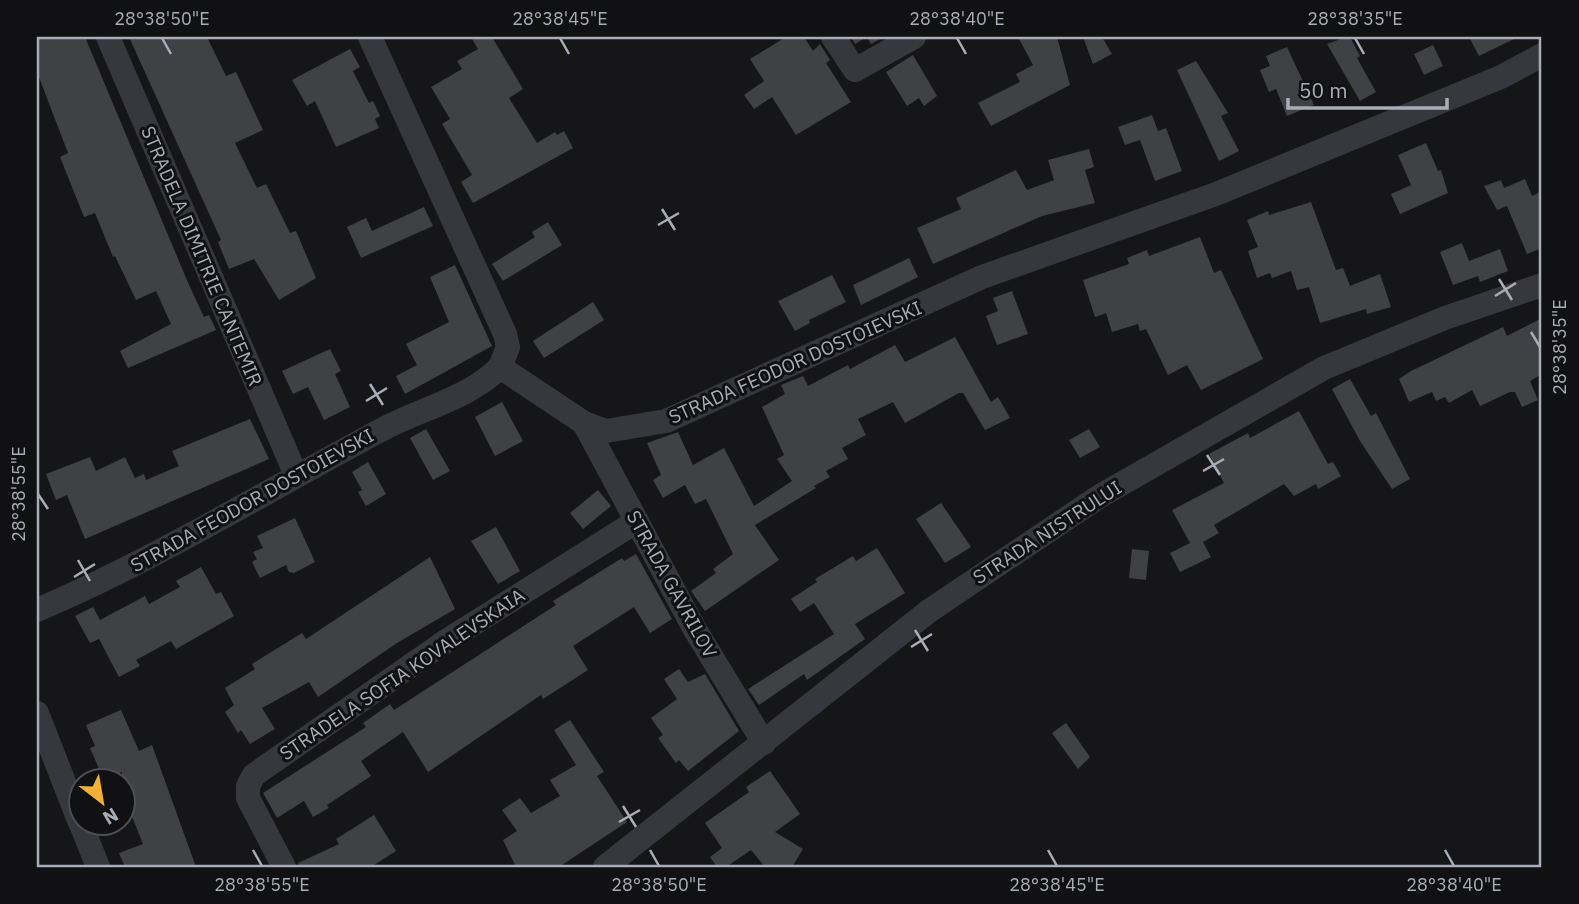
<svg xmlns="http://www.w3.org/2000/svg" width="1579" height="904" viewBox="0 0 1579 904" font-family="'IBM Plex Sans',sans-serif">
<rect width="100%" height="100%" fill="#161618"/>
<!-- building -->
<g fill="#404145">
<polygon points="44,37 85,37 189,285 204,317 209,315 216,330 128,368 120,351 171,324 156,291 136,300 115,256 113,257 95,213 84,217 60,157 68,153 37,72 37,40"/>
<polygon points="129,37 207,37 226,76 236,72 263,130 235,143 257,188 266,184 290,233 296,231 316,278 279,300 254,259 229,269 218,242 221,240"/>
<polygon points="471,37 492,37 523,89 509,98 537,143 555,132 557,135 564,131 573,148 473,203 461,182 472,175 442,124 450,119 431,87 462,69 457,61 478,49"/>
<polygon points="786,37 804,37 813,51 820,44 830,60 826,63 851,102 796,135 772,97 754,109 744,95 764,81 750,59"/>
<polygon points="851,37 884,37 871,44 867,37 855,44"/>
<polygon points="1018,37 1057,37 1070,85 991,126 978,103 1020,82 1016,74 1033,65"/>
<polygon points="1083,37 1102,37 1112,54 1093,64"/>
<polygon points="1346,37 1350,37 1360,56 1357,58 1376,92 1360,101 1327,44"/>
<polygon points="1469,37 1518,37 1479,56"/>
<polygon points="1433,45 1443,66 1424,75 1414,54"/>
<polygon points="1287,47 1314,105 1287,116 1276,89 1269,92 1260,70 1270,66 1266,56"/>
<polygon points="350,49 360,67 353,71 369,103 373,101 380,116 375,119 379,128 336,147 315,101 307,106 292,80"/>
<polygon points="913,55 937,96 924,106 919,98 907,106 886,72"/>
<polygon points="1196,61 1228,113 1221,116 1239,151 1219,161 1177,70"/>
<polygon points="1152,115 1158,131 1166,128 1182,171 1155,181 1140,140 1125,145 1118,127"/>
<polygon points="1426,143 1438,171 1441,170 1448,193 1400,214 1391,194 1411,185 1398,155"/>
<polygon points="1089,149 1094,167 1085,170 1095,203 1042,216 933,264 917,228 961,209 956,198 1016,170 1027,190 1054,180 1048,160"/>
<polygon points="1525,179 1532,196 1542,191 1542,248 1527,254 1507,206 1497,210 1484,186 1501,180 1504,188"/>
<polygon points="1311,202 1336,270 1343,268 1350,286 1380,274 1391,307 1367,314 1366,309 1320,323 1309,287 1297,290 1291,271 1272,278 1270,273 1257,278 1248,251 1258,247 1247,220 1268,211 1269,215"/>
<polygon points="424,207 433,226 361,258 347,227 366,218 372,231"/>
<polygon points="548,222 562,245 503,281 492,264 535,237 532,232"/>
<polygon points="1200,237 1214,273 1221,270 1263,359 1201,390 1187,365 1168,375 1146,329 1140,331 1138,324 1112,332 1106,313 1095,317 1083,280 1129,264 1127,258 1147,250 1149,256"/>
<polygon points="1462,243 1469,261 1500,249 1508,271 1480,282 1478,276 1453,285 1440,252"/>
<polygon points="909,258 918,277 861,305 853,285"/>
<polygon points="455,265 492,346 405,394 396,376 417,365 406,344 449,322 430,277"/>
<polygon points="832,275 846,302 809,320 810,323 795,331 778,301"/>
<polygon points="1012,291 1028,334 997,345 986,316 998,311 993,298"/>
<polygon points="593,302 604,320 544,358 533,341"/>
<polygon points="1542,318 1542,374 1530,381 1538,400 1522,407 1515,392 1510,392 1480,406 1472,390 1449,403 1445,397 1436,401 1432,392 1409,402 1399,379 1411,371 1503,327 1507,336"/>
<polygon points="955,337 991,402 998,397 1010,418 985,430 963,393 959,393 905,423 893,402 858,419 866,435 842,448 848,459 826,471 830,477 814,486 816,488 755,525 779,560 705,611 691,591 716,573 713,569 733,554 706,499 695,504 685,485 663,498 653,480 661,475 647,443 678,432 693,465 724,448 754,506 792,481 777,459 784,455 762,407 785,394 781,385 803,376 808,386 848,365 850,369 895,345 905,362"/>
<polygon points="330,349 341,371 335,374 350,407 324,420 308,387 293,394 282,371"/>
<polygon points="1350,379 1371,416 1376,413 1410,479 1392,489 1360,441 1332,389"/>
<polygon points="502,402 523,441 495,456 475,417"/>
<polygon points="1299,411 1328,464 1333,462 1341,476 1318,489 1316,484 1294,496 1284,484 1214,525 1219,533 1203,542 1211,557 1180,572 1170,553 1190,543 1172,510 1224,483 1209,454 1248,433 1250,438"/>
<polygon points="250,419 269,459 85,539 67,495 56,500 46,474 90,457 96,471 125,457 135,478 144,474 146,480 179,466 172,451"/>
<polygon points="426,429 450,471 433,480 410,438"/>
<polygon points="1089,429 1100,447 1080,458 1069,440"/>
<polygon points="368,462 386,494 366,506 358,492 362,490 352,472"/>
<polygon points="598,490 611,506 583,529 570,513"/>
<polygon points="941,503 971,547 945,563 916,519"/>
<polygon points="295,518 315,562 294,573 289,572 286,565 260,578 252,562 257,559 253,552 263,548 257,536"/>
<polygon points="496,527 520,571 498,584 471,541"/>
<polygon points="877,548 905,593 855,624 865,639 807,680 804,674 759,705 748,689 834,634 814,603 800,612 791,599 817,582 815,579 853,556 856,561"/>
<polygon points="1132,549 1149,551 1146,580 1129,578"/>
<polygon points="636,554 672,619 650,633 634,607 573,646 588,670 543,699 541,695 428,772 403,732 361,761 371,776 327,805 329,808 313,817 304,801 277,818 263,793 366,727 363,723 390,704 394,710 556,605 553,601 622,558 624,561"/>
<polygon points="430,557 455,609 397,643 318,697 309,682 262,708 275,729 250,744 241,730 238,733 225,712 234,705 225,688 255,669 252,664 302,633 306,639"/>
<polygon points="201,567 216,594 221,592 234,616 176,649 171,641 136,660 140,666 119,677 99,639 90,643 75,616 93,607 100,620 145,596 149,604 180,587 176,581"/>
<polygon points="679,669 688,682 705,674 739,731 688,771 679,760 676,763 658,738 663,735 651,718 677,699 664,679"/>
<polygon points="121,710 139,751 152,745 196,867 125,867 119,853 143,844 131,814 122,817 122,772 104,780 90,748 95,746 86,725"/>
<polygon points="570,720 604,772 597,776 627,822 559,867 516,867 503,840 517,831 502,810 520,798 531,813 560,796 550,780 576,765 554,730"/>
<polygon points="1066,723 1090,757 1078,769 1052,733"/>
<polygon points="770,771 800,814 775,832 803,849 792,867 765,867 751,850 726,867 717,867 710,857 722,848 705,823 749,792 746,787"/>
<polygon points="374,815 396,851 371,867 299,867 298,863 339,844 336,839"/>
</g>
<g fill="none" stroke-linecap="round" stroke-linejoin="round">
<!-- minor -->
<g stroke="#37383d" stroke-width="24">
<polyline points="108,37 296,475"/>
<polyline points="370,37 505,334 508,347 500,367"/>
<polyline points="833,37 855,70 914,37"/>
<polyline points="584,423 694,628 764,743"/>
<path d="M37,610C157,559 268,490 383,429C420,409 470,398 500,367L584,423L606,431L666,421L982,277L1216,194L1501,77L1542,55"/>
<polyline points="37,713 80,823"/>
<polyline points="81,824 98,867"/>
<polyline points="284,867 248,798 248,786 254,775 443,643 637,521"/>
<polyline points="605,867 929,611 1100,496 1324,368 1445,318 1542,285"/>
</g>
</g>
<!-- ticks -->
<path fill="none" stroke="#a8adb8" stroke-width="2.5" d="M162,38L171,54M560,38L569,54M957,38L966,54M1355,38L1364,54M662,209L675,230M658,225L679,213M1499,279L1512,300M1495,296L1516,283M1531,332L1540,347M370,384L383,405M366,401L387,388M1207,455L1220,475M1203,471L1224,459M38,494L48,509M78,560L90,581M74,577L95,564M915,630L928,651M911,647L932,634M623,806L636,827M619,822L640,810M253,850L262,866M650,850L659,866M1048,850L1057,866M1445,850L1454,866"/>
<g text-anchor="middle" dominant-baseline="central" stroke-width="6" stroke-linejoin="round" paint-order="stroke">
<!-- street labels -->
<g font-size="19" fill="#a8adb8" stroke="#111113">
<text transform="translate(202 256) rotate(67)">STRADELA DIMITRIE CANTEMIR</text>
<text transform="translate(795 362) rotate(-24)">STRADA FEODOR DOSTOIEVSKI</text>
<text transform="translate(252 500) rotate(-29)">STRADA FEODOR DOSTOIEVSKI</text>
<text transform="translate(1047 532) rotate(-33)">STRADA NISTRULUI</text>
<text transform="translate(672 584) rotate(61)">STRADA GAVRILOV</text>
<text transform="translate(402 674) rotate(-34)">STRADELA SOFIA KOVALEVSKAIA</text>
</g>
</g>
<!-- border -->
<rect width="1579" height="904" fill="none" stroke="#111113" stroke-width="77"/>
<!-- north arrow -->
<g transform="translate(102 802) rotate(149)"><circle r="33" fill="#111113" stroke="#4d4f55" stroke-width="2"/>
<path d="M0-5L12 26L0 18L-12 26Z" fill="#f2b134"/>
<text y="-10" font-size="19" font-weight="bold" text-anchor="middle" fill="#a8adb8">N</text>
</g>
<!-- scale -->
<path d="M1288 98v10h159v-10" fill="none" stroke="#a8adb8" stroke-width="3.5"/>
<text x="1299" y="98" font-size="21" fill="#a8adb8" stroke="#111113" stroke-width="5" paint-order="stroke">50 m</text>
<rect x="38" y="38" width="1502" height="828" fill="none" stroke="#a8adb8" stroke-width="2.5"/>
<g font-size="18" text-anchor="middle" fill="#a8adb8">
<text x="162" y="25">28°38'50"E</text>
<text x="560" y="25">28°38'45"E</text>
<text x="957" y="25">28°38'40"E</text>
<text x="1355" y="25">28°38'35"E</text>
<text transform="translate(1560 347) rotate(-90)" y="6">28°38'35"E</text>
<text transform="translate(19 494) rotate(-90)" y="6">28°38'55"E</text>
<text x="262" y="891">28°38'55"E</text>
<text x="659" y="891">28°38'50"E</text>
<text x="1057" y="891">28°38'45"E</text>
<text x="1454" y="891">28°38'40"E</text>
</g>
</svg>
